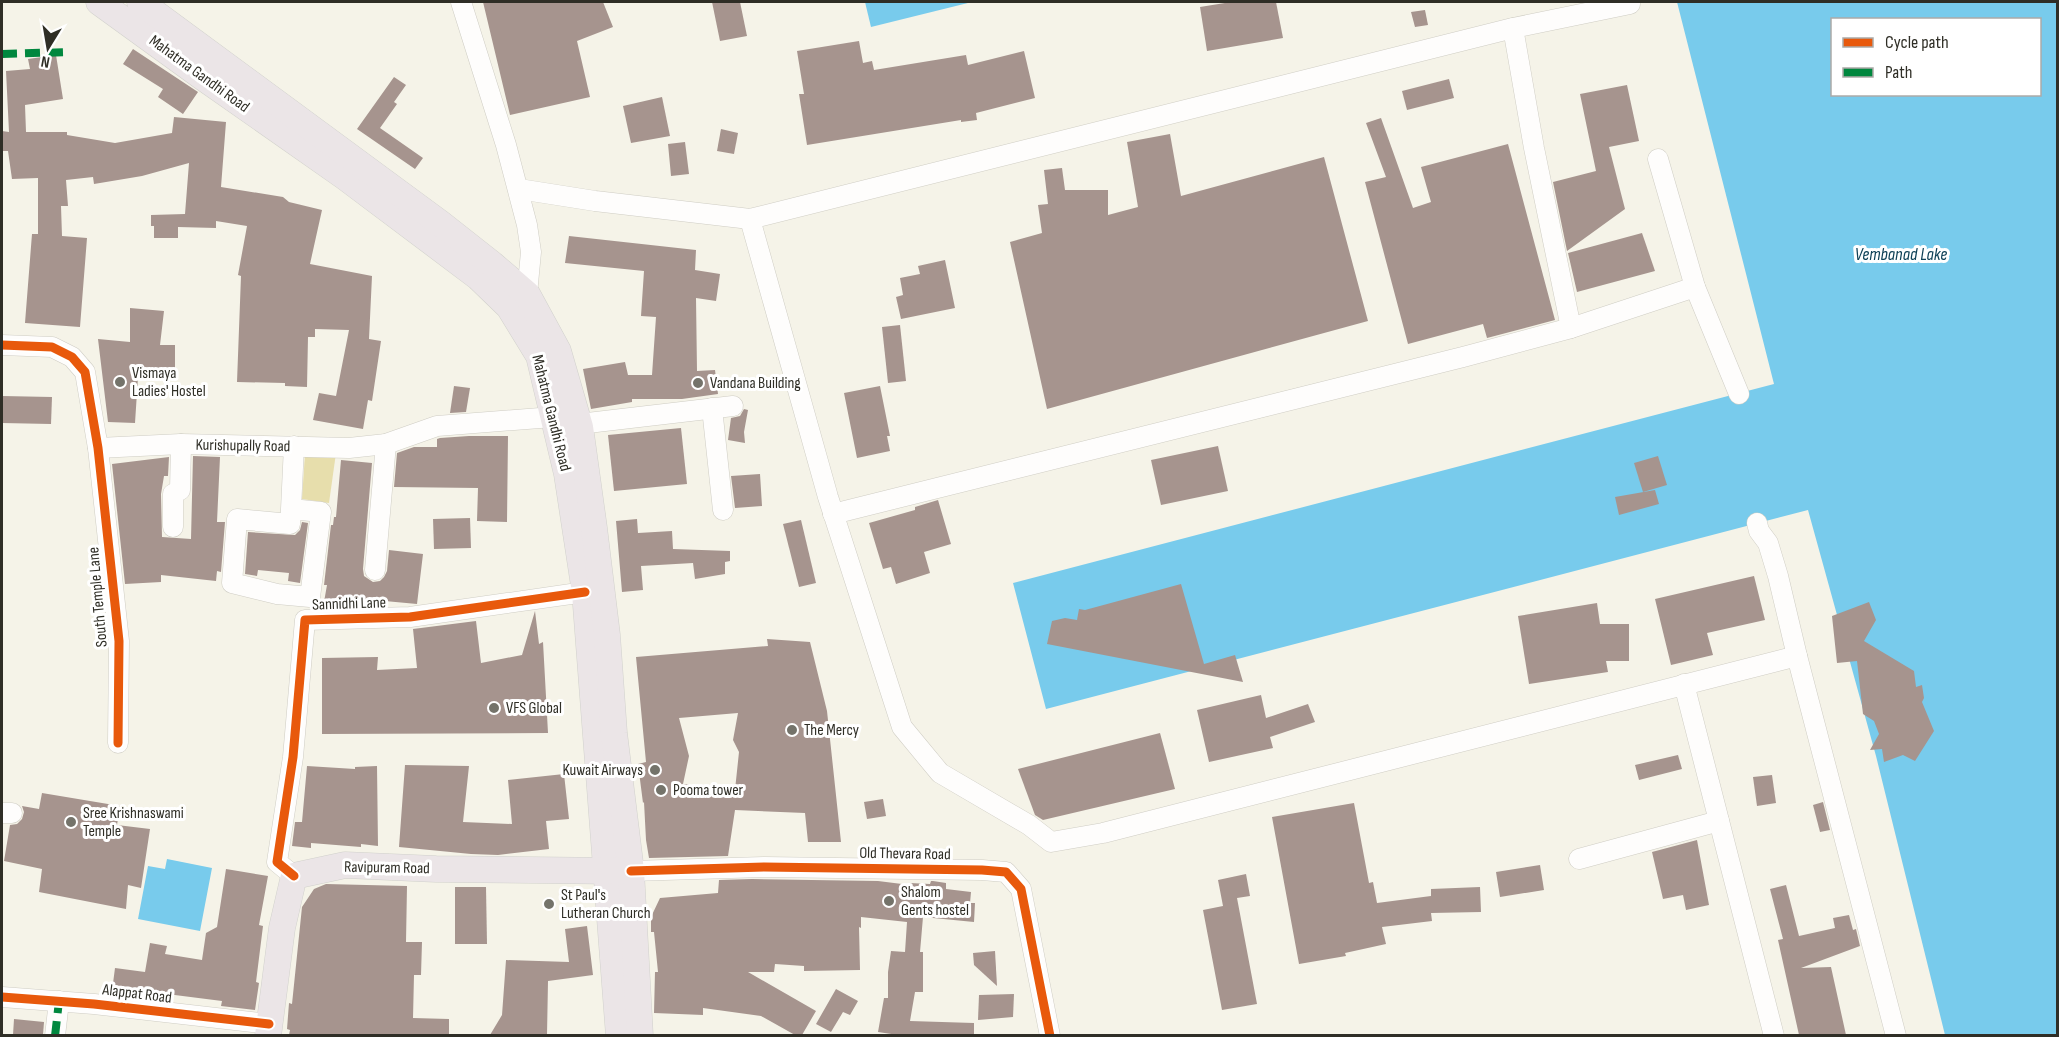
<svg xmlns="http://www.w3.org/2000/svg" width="2059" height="1037" viewBox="0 0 2059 1037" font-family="'Sofia Sans Condensed',sans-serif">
<rect width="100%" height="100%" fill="#f5f3e8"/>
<!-- green -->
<polygon fill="#e7deac" points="336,453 329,503 302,499 305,454"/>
<!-- water -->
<g fill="#78cbec" fill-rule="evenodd">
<polygon points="865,2 972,2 871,27"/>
<path d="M1677,2H2057V1035H1945L1876,756L1808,510L1046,709L1013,583L1774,384ZM1832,20H2040V94H1832Z"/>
<polygon points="167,859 212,868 200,931 138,919 148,866 165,869"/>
</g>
<!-- building -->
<g fill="#a6948e" fill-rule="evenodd">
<polygon points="483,2 603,2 613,27 577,41 590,97 510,115"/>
<polygon points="712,2 740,2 747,36 720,41"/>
<polygon points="1231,2 1276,2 1283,38 1207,51 1200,7"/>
<polygon points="1425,10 1428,25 1415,27 1411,12"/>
<polygon points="859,41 863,63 872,61 874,70 966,55 968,65 1024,51 1035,98 976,113 977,120 961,122 961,120 807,145 799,94 804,94 797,51"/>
<polygon points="133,49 198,92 183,114 158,97 163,89 123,64"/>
<polygon points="56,55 63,99 25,105 26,132 67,132 67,135 115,143 172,133 174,117 226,122 221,187 283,197 289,202 322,210 310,264 372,276 369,339 381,341 372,401 368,400 363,429 313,420 319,393 336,396 349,330 315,329 315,337 308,337 307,387 285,386 285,383 237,382 241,276 238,275 247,226 216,221 216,228 178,227 178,238 154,238 154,226 151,226 151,215 185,214 189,163 142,176 94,184 93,177 66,180 68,206 61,206 62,236 87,238 80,327 25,323 32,234 38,234 38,178 12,179 8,151 2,151 2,131 9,132 6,71 30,69 28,59"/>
<polygon points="394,77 406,85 394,102 397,104 380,128 423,158 415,169 357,129"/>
<polygon points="1449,79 1454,98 1407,110 1402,91"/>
<polygon points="1627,85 1639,141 1609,147 1625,209 1567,251 1553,182 1596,171 1580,94"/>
<polygon points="662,97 670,136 631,143 623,106"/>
<polygon points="1381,118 1413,208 1431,202 1421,167 1508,144 1555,320 1487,338 1483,324 1408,344 1365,182 1386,177 1366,123"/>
<polygon points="721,129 738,133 734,154 717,151"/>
<polygon points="1170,134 1181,196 1324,157 1368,321 1047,409 1010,242 1042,233 1038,205 1048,204 1044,170 1062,168 1065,190 1108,190 1108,215 1138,207 1127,142"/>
<polygon points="685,142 689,174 671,176 668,144"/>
<polygon points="1642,233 1655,271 1577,292 1568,253"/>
<polygon points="569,236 696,250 695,270 720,274 716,301 696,298 697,371 715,370 718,394 682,399 632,399 632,402 591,409 583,369 625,362 628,375 652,375 656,317 641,316 644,271 565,263"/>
<polygon points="945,260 955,308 901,319 896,297 903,295 900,278 920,274 918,266"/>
<polygon points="130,308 164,311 160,345 175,345 175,377 138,377 135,423 108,422 98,339 130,342"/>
<polygon points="900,325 906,381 888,383 882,327"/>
<polygon points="454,386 470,388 466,412 450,413"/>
<polygon points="880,386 890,436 887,436 890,451 857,458 844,393"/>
<polygon points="2,396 52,397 51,424 2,423"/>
<polygon points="744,409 748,410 744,432 745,443 728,440 731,418 740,416"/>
<polygon points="681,428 687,484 614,491 608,435"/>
<polygon points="469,436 508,436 507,522 477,521 478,488 394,487 397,453 414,447 437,447 437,439 440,438"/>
<polygon points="1218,446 1228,491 1161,505 1151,460"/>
<polygon points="193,456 220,457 217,522 225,522 221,572 217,571 216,581 161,575 161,582 125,584 112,464 169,457 168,476 164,476 161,494 162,537 191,539"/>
<polygon points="1658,456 1667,485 1643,492 1634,463"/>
<polygon points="341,460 372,463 363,569 364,576 373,582 380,581 384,577 387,571 389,550 423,554 417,604 374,600 373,606 359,606 324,602 327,585 324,585 331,525 333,525 334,517 336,517"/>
<polygon points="760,474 762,506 735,508 731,476"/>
<polygon points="1655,490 1659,504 1619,515 1615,497"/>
<polygon points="938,500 951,544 924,552 930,573 896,584 891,567 883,569 869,523 915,510 915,507"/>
<polygon points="470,518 471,548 434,549 433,519"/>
<polygon points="637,519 638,533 672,531 673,549 730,551 730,561 725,562 725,574 695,579 693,563 641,566 643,590 622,592 616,521"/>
<polygon points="801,520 816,583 799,587 783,524"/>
<polygon points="302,522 308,523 300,583 288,581 289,573 258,570 257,576 245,574 248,532 295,535 300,530"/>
<polygon points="1754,576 1765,620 1707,633 1713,655 1671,665 1655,599"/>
<polygon points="1181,584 1204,664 1235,655 1243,682 1047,644 1052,621 1065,618 1077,620 1079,609 1085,610"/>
<polygon points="1869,602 1876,620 1864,641 1914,671 1916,687 1922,685 1924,698 1922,702 1934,731 1915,761 1903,755 1884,762 1882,749 1870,750 1879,734 1874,721 1863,714 1857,661 1837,663 1832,616"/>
<polygon points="1597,603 1600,624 1629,624 1629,661 1606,661 1608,672 1529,684 1518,616"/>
<polygon points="535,611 539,644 543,642 548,733 322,734 322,658 378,657 377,670 417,668 413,629 476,621 481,663 522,655"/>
<path d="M767,639L810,642L827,711L841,842H808L805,813L735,810L728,856L649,858L646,840L644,802L643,803L638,764L646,762L636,657L768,646ZM738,713L733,740L739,752L735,790L683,784L689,756L679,718Z"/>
<polygon points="1261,695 1266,718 1308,704 1315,722 1270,737 1273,748 1209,762 1197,710"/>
<polygon points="1160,733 1175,789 1043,820 1035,815 1018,769"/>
<polygon points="1678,755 1682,769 1639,780 1635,765"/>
<polygon points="405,765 469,766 463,822 512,824 508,780 564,774 569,819 546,821 549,849 498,855 471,854 399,847"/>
<polygon points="307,766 355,769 355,767 377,766 378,846 361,844 361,847 311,843 311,848 292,846 295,822 302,822"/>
<polygon points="1772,775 1776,803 1757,806 1753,777"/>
<polygon points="42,793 120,806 117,825 150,829 141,888 128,885 126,909 39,892 42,869 4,861 10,825 17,824 22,819 24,812 22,806 39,809"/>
<polygon points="883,799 886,816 867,819 864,802"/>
<polygon points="1823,802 1830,830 1820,832 1813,805"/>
<polygon points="1354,803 1369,883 1373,882 1377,903 1431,896 1431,889 1480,887 1481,912 1431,913 1432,921 1382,927 1386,944 1345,953 1346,956 1299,964 1272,817"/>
<polygon points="1697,840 1709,905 1686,910 1683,895 1663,899 1652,852"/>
<polygon points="1540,865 1544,890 1500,897 1496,872"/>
<polygon points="226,869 268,876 259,925 263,926 256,982 259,983 255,1010 221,1006 222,1001 159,993 158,999 143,998 144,995 112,991 115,968 145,972 150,943 167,946 165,954 202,960 206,933 217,927"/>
<polygon points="1246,874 1250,896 1237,898 1257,1004 1222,1010 1203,910 1223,906 1218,880"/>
<polygon points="752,879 878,881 910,885 910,883 930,884 931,881 933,881 946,883 946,889 971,892 970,903 975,903 974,922 923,917 920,952 923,952 923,992 915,992 910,1021 974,1023 974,1035 898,1035 878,1032 884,998 888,998 888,972 891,951 905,952 907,922 861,917 861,928 859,927 860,970 804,971 804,966 775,964 774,972 748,972 816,1011 802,1035 795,1035 761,1016 703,1008 703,1015 654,1013 655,972 658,972 654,932 651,932 651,917 660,898 718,893 719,880"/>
<polygon points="326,884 407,886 406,942 422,942 421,975 414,975 413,1018 449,1019 449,1035 289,1035 290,1030 287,1029 289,1003 292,1004 302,907 314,889"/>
<polygon points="1786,885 1799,936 1835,928 1833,918 1849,915 1853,930 1856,929 1860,946 1801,968 1831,967 1846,1035 1799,1035 1778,940 1783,939 1770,889"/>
<polygon points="455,887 486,887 487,944 455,944"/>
<polygon points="587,926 593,975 548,981 547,1035 490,1035 502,1015 506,960 569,962 565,929"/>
<polygon points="995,951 997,986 974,965 973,953"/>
<polygon points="836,989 858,1001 850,1015 843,1012 831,1032 816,1024"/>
<polygon points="1014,994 1013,1017 978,1020 979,995"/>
<polygon points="14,1019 44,1022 43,1035 13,1035"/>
</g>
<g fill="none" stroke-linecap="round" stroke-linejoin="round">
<!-- minor casing -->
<g stroke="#cfcdc4" stroke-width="21">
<g id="minor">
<polyline points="461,2 506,145 527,225 531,252 527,294"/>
<polyline points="1513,28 1534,148 1571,328"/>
<polyline points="1658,159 1695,287 1739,394"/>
<polyline points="519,189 595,201 750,219 1513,28 1630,4"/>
<polyline points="750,219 828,497 902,727 940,773 1029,825 1051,842 1103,833 1797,656"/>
<polyline points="2,345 52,347 72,357 85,372 98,448 119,641 118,743"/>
<polyline points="712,408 723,510"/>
<polyline points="579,424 733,406"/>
<polyline points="98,448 181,444 349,448 386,444 437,426 553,417"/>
<polyline points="291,509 290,524 237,519 232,583 277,594 310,597 321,512 291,509 294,446"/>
<polyline points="833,514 1463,357 1571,328 1695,287"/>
<polyline points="1757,523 1759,531 1768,543 1778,576 1797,656 1896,1036"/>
<polyline points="173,527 173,494 180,490 181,444"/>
<polyline points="375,570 386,444"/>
<polyline points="1684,684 1774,1036"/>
<polyline points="2,813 12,813"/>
<polyline points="1579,859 1719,821"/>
<polyline points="631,871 764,867 982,870 1006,872 1021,889 1050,1036"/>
<polyline points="294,876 277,862 293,757 305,620 410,617 585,592"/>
<polyline points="2,997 94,1004 269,1024"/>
<polyline points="55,1036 59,1001"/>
</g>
</g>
<!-- major casing -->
<g stroke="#d1d1cc" stroke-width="27">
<g id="major">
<polyline points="99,2 201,76 345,177 478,277 509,307 539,356 567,474 585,592 619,1036"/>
<polyline points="140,2 440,223 492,264 527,294 558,351 580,427 594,528 607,635 614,733 631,871 640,1036"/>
<polyline points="268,1036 282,928 294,876 345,865 436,869 622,871"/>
</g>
</g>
<!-- minor -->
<use href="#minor" stroke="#fefdfc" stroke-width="20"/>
<!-- major -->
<use href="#major" stroke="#ebe5e7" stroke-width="26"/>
<!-- quiet -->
<g stroke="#00873e" stroke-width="8" stroke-dasharray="15 8" stroke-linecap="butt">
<polyline points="2,54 69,52"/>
<polyline points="55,1036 59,1001"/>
</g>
<!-- cycleway casing -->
<g stroke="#fff" stroke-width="13">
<g id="cycleway">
<polyline points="2,345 52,347 72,357 85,372 98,448 119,641 118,743"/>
<polyline points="631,871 764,867 982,870 1006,872 1021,889 1050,1036"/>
<polyline points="294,876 277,862 293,757 305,620 410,617 585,592"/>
<polyline points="2,997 94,1004 269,1024"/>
</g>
</g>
<!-- cycleway -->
<use href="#cycleway" stroke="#e8590c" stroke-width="9"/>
</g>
<!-- markers -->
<g fill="#74736a" stroke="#fff" stroke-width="2">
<circle cx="120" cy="382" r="6"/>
<circle cx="698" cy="383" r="6"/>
<circle cx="494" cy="708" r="6"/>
<circle cx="792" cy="730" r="6"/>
<circle cx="655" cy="770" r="6"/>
<circle cx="661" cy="790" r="6"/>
<circle cx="71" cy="822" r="6"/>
<circle cx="889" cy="901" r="6"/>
<circle cx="549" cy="904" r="6"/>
</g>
<g text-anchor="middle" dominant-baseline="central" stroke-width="6" stroke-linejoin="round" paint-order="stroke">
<!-- street labels -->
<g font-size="16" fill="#2f2e26" stroke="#fff">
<text transform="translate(199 74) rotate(36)">Mahatma Gandhi Road</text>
<text transform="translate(551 413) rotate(76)">Mahatma Gandhi Road</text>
<text transform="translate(243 446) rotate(1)">Kurishupally Road</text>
<text transform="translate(98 597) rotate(-95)">South Temple Lane</text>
<text transform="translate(349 604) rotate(-2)">Sannidhi Lane</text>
<text transform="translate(905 854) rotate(1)">Old Thevara Road</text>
<text transform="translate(387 868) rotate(1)">Ravipuram Road</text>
<text transform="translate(137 994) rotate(7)">Alappat Road</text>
</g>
<!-- poi labels -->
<g font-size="16" fill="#2f2e26" stroke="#fff" text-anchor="start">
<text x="132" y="373">Vismaya<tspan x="132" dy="18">Ladies' Hostel</tspan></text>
<text x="710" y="383">Vandana Building</text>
<text x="506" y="708">VFS Global</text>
<text x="804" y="730">The Mercy</text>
<text x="643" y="770" text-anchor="end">Kuwait Airways</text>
<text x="673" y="790">Pooma tower</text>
<text x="83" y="813">Sree Krishnaswami<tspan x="83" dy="18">Temple</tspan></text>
<text x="901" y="892">Shalom<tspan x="901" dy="18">Gents hostel</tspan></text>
<text x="561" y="895">St Paul's<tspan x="561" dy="18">Lutheran Church</tspan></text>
</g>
<!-- water labels -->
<g font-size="18" font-style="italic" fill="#0f4157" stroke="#fff">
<text x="1901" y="254">Vembanad Lake</text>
</g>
</g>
<!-- border -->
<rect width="2059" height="1037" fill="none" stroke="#2f2e26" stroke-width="6"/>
<!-- legend -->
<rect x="1831" y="18" width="210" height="78" fill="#ffffff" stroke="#acaba8" stroke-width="1.5"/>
<rect x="1843" y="38" width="30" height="9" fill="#e8590c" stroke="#acaba8" stroke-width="1.5"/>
<text x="1885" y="48" font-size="18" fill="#2f2e26">Cycle path</text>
<rect x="1843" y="68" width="30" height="9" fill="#00873e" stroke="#acaba8" stroke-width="1.5"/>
<text x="1885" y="78" font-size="18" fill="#2f2e26">Path</text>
<!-- north arrow -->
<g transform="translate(48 48) rotate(191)" stroke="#ffffff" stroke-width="4.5" paint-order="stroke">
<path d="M0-4.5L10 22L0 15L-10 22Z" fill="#2f2e26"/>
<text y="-9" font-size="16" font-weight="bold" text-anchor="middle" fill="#2f2e26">N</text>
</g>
</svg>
